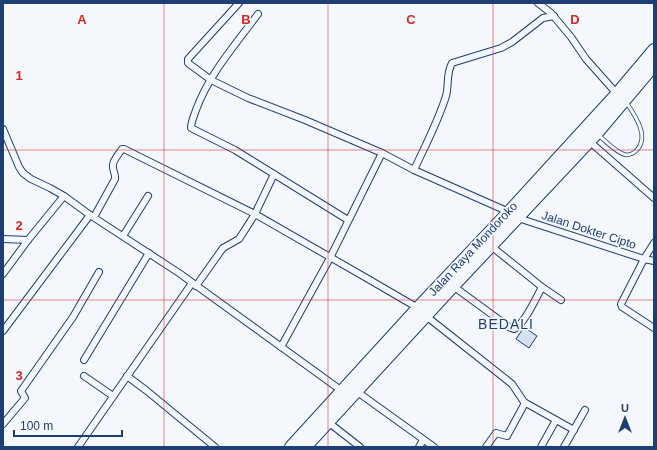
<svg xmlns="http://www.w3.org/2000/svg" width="657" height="450" viewBox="0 0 657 450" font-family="Helvetica,sans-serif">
<rect width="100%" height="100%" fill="#f4f7fb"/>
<!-- building -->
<polygon fill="#d5e0f0" stroke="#1d3f73" points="524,327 537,336 529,348 516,339"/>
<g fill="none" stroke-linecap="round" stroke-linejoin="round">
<!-- lane casing -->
<g stroke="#1d3f73" stroke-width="4.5">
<path id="lane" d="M598,135C606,141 616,153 626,155C631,155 634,153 637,150C650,136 634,114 626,102"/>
</g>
<!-- street casing -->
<g stroke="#1d3f73" stroke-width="8">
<g id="street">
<polyline points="239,3 188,59 188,63 211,80 248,98 305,120 382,153 414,170 509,212"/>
<polyline points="538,3 551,13 571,37 586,59 618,95"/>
<path d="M258,14C236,44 209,74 196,110C194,116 191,122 191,128L235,150L348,220"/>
<polyline points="3,129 19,167 23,173 31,179 50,188 64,196 28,240 3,274"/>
<polyline points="589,141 654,198"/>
<path d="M414,170C425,146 438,122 446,96C449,86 446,73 452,63L501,48L512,42L543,18L554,16"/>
<polyline points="64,196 90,215 179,273 342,391"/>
<path d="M94,217L115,179C116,174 112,170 113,165C113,160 119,154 122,149H124L255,214L363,276L418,308"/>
<polyline points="518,218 644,259 654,261"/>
<polyline points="123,236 148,196"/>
<polyline points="3,239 28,240"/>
<polyline points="654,243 644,259 621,304 622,307 654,328"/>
<polyline points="491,246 542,287 561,300"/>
<polyline points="196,286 223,248 239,239 241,236 255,214 274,174"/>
<path d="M453,286L509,327L514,329C524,325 536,298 542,287"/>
<polyline points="426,316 512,384 524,402 574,430"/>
<polyline points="3,331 90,215"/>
<polyline points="281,347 330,258 382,153"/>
<polyline points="84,360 149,253"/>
<polyline points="84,376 113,396"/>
<polyline points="127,376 147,391 215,447"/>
<polyline points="356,391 434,447"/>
<polyline points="328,422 360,447"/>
<polyline points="3,424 25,398 21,391 73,317 99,272"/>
<polyline points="78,447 192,283"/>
<polyline points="419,447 423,440"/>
<polyline points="486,447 496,433 507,436 525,403"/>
<polyline points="541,447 556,420"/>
<polyline points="564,447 585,410"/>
</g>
</g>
<!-- highway casing -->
<g stroke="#1d3f73" stroke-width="14">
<g id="highway">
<polyline points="291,447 418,308 509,212 617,94 654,50"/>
<polyline points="305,447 453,286 596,134 654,65"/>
</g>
</g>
<!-- lane -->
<use href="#lane" stroke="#f4f7fb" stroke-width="3"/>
<!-- street -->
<use href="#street" stroke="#f4f7fb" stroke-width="6"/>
<!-- highway -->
<use href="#highway" stroke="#f4f7fb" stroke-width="12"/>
</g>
<!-- grid -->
<path fill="none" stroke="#d62828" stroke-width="1" stroke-opacity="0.55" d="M164,3V447M328,3V447M493,3V447M3,150H654M3,300H654"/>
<g text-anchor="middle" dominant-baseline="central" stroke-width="3" stroke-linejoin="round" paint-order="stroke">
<!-- street labels -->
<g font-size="12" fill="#1d3f73" stroke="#f4f7fb">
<text transform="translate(589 230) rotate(18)">Jalan Dokter Cipto</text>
<text transform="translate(473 249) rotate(-47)">Jalan Raya Mondoroko</text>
</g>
<!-- quarter labels -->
<g font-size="14" letter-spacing="1" fill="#1d3f73" stroke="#f4f7fb">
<text x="506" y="324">BEDALI</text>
</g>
</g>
<g font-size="13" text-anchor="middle" font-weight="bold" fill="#d62828" stroke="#f4f7fb" stroke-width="3" stroke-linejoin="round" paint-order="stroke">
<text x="82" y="24">A</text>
<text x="246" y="24">B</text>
<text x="411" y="24">C</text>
<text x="575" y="24">D</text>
<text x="19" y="80">1</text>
<text x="19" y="230">2</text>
<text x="19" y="380">3</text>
</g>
<!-- border -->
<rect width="657" height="450" fill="none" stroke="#1d3f73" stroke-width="8"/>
<!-- north arrow -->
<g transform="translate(625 418)" stroke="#f4f7fb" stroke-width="3" paint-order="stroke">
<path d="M0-3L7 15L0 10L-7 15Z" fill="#1d3f73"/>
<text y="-6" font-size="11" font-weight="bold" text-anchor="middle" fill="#1d3f73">U</text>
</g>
<!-- scale -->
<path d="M14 430v6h108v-6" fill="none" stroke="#1d3f73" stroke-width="2"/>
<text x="20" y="430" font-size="12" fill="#1d3f73" stroke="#f4f7fb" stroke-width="3" paint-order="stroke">100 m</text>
</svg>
